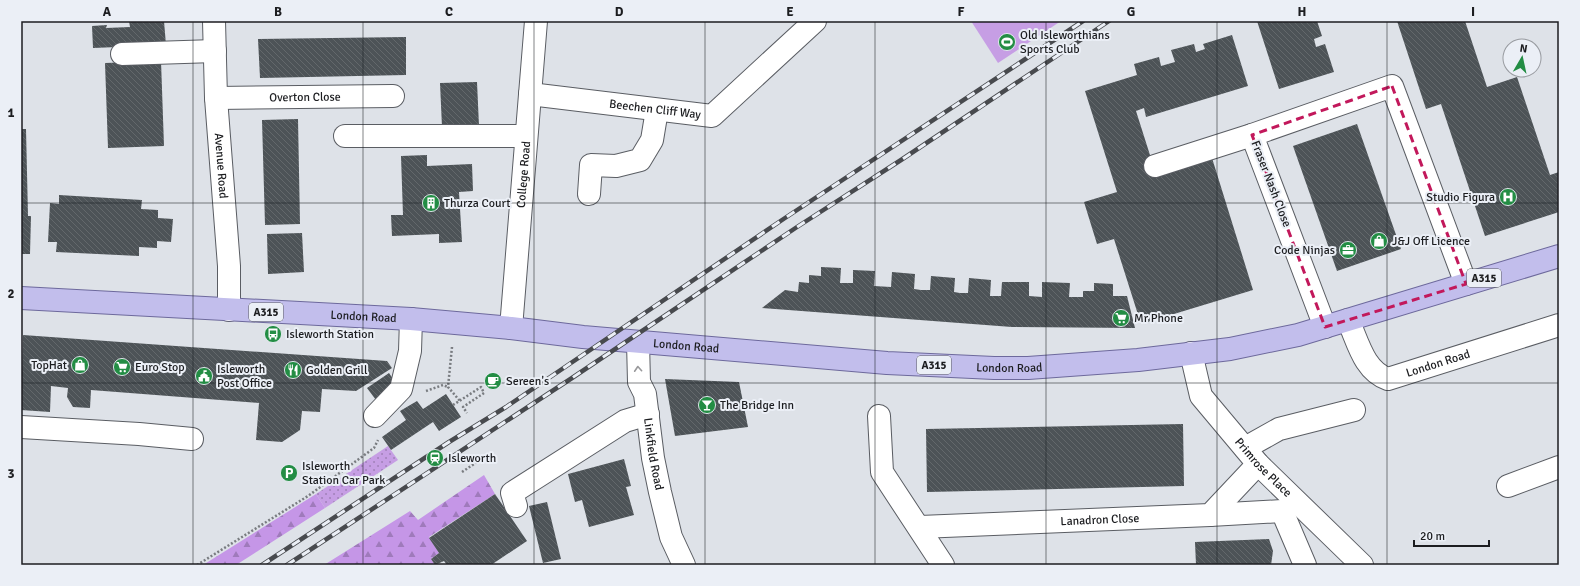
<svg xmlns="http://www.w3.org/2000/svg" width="1580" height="586" viewBox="0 0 1580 586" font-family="Signika,sans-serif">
<defs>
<pattern id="grass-dots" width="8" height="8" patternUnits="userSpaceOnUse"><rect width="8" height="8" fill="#c69ee4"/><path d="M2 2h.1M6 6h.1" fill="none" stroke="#a080b8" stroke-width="1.8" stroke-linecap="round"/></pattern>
<pattern id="forest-firs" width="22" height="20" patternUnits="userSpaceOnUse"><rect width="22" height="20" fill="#c596e7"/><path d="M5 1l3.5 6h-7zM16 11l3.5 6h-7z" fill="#9f7abb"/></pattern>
<pattern id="building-back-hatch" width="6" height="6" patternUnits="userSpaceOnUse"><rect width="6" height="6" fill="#4d5357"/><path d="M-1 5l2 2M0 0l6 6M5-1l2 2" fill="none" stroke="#63686b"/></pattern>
</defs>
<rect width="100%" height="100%" fill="#dee2e8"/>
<!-- grass -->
<polygon fill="url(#grass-dots)" points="388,446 398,460 325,508 316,494"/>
<!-- forest -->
<g fill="url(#forest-firs)">
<polygon points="484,475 495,494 429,537 439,553 431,559 435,565 324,565 410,511 418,520"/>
<polygon points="316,494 325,508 236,565 203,565"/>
</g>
<!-- park -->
<polygon fill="#c69ee4" points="971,21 1061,21 998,63"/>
<!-- building -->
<g fill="url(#building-back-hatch)">
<polygon points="129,21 164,21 166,45 93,48 92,26 107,25 106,28 130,27"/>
<polygon points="1257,21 1317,21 1322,36 1314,39 1316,47 1325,44 1334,72 1279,89"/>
<polygon points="1397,21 1465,21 1487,87 1517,77 1550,175 1559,172 1559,212 1485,236 1441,104 1426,109"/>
<polygon points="1232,35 1248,86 1146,117 1144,108 1136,111 1156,174 1212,158 1253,290 1141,324 1114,239 1097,244 1084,202 1117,192 1085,91 1137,75 1134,64 1159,57 1161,66 1175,62 1171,50 1194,44 1196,52 1205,49 1203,44"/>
<polygon points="406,37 406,75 260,78 258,39"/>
<polygon points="161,61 164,146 108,148 105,63"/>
<polygon points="477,82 479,126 442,127 440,83"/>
<polygon points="298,119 300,224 265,225 262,120"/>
<polygon points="1357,124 1401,249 1337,271 1293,146"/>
<polygon points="21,129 26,129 28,216 31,216 30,254 21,254"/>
<polygon points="427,155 427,166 472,164 473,191 459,192 462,242 439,243 439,234 392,236 391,215 403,215 401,156"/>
<polygon points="59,195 142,200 141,209 158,210 158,218 173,219 171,242 157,241 157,248 139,247 139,256 56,252 57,242 48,242 50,203 59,204"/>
<polygon points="302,233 304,272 268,274 267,234"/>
<polygon points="821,267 841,268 840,283 853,283 853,270 875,271 874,286 891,287 892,272 915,274 914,289 921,290 930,290 931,276 955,278 954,292 960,293 968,293 969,278 991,280 990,296 1001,296 1002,282 1029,282 1029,296 1042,297 1042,282 1070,283 1069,297 1083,297 1083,291 1094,291 1094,283 1113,284 1113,296 1127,296 1135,328 1012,327 762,308 785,290 798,292 799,282 809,283 809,275 821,276"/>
<polygon points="23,335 387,361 392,368 356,391 322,389 320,412 302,411 300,430 282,442 256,440 259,403 91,390 90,408 73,407 67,397 68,388 51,386 50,412 21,410"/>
<polygon points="389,373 397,385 376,400 367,388"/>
<polygon points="665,379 739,382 748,427 675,436"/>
<polygon points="446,394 461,417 439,431 433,422 391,450 382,437 406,420 400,411 417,401 423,409"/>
<polygon points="1183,424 1184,486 927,492 926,429"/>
<polygon points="624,459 631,486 626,487 634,515 589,527 582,500 575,502 568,474"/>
<polygon points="495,494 527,541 491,565 447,565 444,561 435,565 431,559 439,553 429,538"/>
<polygon points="547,502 561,559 543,563 529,506"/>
<polygon points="1269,539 1273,551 1271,565 1196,565 1195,542"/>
</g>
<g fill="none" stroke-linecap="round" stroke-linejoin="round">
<!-- minor casing -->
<g stroke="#5a5d63" stroke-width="24">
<g id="minor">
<path id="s1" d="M214,21L216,98L229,266V310"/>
<polyline points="122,54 215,51"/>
<path id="s2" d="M530,94L712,116L815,21"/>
<path id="s3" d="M216,98L393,96"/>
<polyline points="345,136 526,136"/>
<polyline points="1155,166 1252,135"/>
<polyline points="589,194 591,165 616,166 640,160 652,140 657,110"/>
<path id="s4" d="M1348,320C1358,342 1364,371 1388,379L1559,325"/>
<polyline points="1325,327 1252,135 1392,86 1466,284"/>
<path id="s5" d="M511,328L536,21"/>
<path id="s6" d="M638,342L639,382L645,394L653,458L660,492L671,537L684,565"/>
<path id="s7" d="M1191,353L1201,396L1258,464L1362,565"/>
<polyline points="375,416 401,389 410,351 411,319"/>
<polyline points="879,416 882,472 943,565"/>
<polyline points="21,427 139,434 192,439"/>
<polyline points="1245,448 1279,429 1354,410"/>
<polyline points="1508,486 1559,467"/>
<polyline points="516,506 512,493 625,421 648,414"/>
<polyline points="1210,515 1282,511 1305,565"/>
<path id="s8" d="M920,527L1210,515L1258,464"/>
</g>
</g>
<!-- major casing -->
<g stroke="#6d699c" stroke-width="24">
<g id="major">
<path id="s9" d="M21,298L411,319L511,328L583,337L887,363L994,368H1028L1138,360L1230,349L1298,335L1559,256"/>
</g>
</g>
<!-- path -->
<g stroke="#797c80" stroke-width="2.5" stroke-dasharray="2 2" stroke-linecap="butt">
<polyline points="452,347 448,387 460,401"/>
<polyline points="426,391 443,385 448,387"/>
<polyline points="453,405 481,387 484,393 463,407 467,413"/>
<polyline points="462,472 477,462"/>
<polyline points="197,565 308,496 374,448 378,440"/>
</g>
<!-- minor -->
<use href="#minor" stroke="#fff" stroke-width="22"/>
<!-- major -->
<use href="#major" stroke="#c2beec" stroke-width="22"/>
<!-- rail casing -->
<g stroke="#484a4e" stroke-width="4.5">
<g id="rail">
<polyline points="262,565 449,442 506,407 785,218 1083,21"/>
<polyline points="287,565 572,378 797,227 901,160 1109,21"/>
</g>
</g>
<!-- rail -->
<use href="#rail" stroke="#ebeff6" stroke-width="3" stroke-dasharray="9" stroke-linecap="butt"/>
</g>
<!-- one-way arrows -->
<defs><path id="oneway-chevron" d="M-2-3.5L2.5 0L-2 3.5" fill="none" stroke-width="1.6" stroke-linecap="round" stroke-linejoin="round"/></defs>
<use stroke="#99999b" href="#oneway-chevron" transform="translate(638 369) rotate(-94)"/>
<!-- marked area -->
<path fill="none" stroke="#c2185b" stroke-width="3" stroke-dasharray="8 5" stroke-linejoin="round" d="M1392,86L1466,284L1325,327L1252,135Z"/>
<!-- grid -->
<path fill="none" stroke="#1c1d20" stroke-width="1" stroke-opacity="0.55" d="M193,21V565M363,21V565M534,21V565M705,21V565M875,21V565M1046,21V565M1217,21V565M1387,21V565M21,203H1559M21,383H1559"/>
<!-- icons -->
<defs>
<g id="stadium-disc" transform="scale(0.9)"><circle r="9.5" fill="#238d44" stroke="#ebeff6"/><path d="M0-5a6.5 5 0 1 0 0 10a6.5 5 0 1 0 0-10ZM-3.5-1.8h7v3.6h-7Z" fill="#fff"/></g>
<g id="hospital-disc" transform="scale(0.9)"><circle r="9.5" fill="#238d44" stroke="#ebeff6"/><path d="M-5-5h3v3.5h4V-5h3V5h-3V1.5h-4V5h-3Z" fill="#fff"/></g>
<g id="building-disc" transform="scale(0.9)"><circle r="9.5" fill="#238d44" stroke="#ebeff6"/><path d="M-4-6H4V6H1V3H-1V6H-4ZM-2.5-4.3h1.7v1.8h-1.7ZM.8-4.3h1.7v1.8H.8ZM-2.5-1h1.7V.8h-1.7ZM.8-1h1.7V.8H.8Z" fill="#fff"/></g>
<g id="shop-disc" transform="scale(0.9)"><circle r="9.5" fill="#238d44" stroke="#ebeff6"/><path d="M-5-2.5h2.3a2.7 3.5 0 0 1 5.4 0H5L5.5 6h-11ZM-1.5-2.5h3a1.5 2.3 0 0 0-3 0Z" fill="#fff"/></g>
<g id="office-disc" transform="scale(0.9)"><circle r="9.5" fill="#238d44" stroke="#ebeff6"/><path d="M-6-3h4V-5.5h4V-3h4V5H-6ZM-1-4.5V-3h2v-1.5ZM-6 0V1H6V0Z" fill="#fff"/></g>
<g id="supermarket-disc" transform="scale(0.9)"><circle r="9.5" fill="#238d44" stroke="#ebeff6"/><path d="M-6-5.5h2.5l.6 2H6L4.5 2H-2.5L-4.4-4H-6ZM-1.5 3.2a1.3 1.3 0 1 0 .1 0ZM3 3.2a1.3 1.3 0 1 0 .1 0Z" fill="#fff"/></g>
<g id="bus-disc" transform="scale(0.9)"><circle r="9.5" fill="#238d44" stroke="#ebeff6"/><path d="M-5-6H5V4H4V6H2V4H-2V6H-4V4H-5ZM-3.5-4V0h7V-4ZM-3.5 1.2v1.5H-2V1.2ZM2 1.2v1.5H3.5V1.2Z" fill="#fff"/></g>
<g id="restaurant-disc" transform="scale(0.9)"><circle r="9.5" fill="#238d44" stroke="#ebeff6"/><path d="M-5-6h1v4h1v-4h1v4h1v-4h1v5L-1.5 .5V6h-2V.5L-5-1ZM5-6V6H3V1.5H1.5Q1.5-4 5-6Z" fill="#fff"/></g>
<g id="civic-disc" transform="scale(0.9)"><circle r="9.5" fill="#238d44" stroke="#ebeff6"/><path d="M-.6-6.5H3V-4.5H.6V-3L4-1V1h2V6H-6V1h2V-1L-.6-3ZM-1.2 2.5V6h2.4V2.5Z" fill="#fff"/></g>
<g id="cafe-disc" transform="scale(0.9)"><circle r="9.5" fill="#238d44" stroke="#ebeff6"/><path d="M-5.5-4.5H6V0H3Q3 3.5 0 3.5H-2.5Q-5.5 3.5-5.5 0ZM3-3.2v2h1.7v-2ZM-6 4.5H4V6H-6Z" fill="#fff"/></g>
<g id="bar-disc" transform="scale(0.9)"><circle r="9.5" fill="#238d44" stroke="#ebeff6"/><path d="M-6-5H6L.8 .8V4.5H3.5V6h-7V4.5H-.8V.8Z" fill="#fff"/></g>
<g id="station-disc" transform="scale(0.9)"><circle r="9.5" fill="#238d44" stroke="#ebeff6"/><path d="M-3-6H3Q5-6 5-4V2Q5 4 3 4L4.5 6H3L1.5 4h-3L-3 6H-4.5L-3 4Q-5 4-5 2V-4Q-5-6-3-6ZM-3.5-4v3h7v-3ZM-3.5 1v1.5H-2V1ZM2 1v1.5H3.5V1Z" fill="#fff"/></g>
<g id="parking-disc" transform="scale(0.9)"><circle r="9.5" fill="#238d44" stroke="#ebeff6"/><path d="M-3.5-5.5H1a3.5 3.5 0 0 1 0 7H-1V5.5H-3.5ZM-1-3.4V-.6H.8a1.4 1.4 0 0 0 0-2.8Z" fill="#fff"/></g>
</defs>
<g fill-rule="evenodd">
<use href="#stadium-disc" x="1007" y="42"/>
<use href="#hospital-disc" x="1508" y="197"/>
<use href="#building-disc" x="431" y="203"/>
<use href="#shop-disc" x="1379" y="241"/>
<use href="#office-disc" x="1348" y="250"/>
<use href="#supermarket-disc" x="1121" y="318"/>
<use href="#bus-disc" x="273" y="334"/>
<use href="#shop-disc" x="80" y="365"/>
<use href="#supermarket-disc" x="122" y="367"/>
<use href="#restaurant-disc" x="293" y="370"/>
<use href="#civic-disc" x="204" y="376"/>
<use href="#cafe-disc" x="493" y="381"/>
<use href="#bar-disc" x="707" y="405"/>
<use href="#station-disc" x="435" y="458"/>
<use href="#parking-disc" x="289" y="473"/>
</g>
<g text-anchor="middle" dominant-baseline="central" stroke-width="4" stroke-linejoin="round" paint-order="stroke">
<!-- shield labels -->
<g fill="#ebeff6" stroke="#5a5c60" stroke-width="1">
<rect x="1467" y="269" width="34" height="18" rx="3"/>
<rect x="249" y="303" width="34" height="18" rx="3"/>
<rect x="917" y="356" width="34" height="18" rx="3"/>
</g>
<g font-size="11" font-weight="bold" fill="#1c1d20">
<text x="1484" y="278">A315</text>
<text x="266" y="312">A315</text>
<text x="934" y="365">A315</text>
</g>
<!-- poi labels -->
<g font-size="12" fill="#1c1d20" stroke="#ebeff6" text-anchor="start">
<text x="1020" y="35">Old Isleworthians<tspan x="1020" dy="14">Sports Club</tspan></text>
<text x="1495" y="197" text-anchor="end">Studio Figura</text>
<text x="444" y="203">Thurza Court</text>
<text x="1392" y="241">J&amp;J Off Licence</text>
<text x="1335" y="250" text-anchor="end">Code Ninjas</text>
<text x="1134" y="318">Mr Phone</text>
<text x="286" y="334">Isleworth Station</text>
<text x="67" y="365" text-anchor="end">TopHat</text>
<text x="135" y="367">Euro Stop</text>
<text x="217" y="369">Isleworth<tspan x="217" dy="14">Post Office</tspan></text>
<text x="306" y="370">Golden Grill</text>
<text x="506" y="381">Sereen's</text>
<text x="720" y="405">The Bridge Inn</text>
<text x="448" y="458">Isleworth</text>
<text x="302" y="466">Isleworth<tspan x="302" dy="14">Station Car Park</tspan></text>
</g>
<!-- street labels -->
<g font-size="12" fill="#1c1d20" stroke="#ebeff6">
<text stroke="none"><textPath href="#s3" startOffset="89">Overton Close</textPath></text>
<text stroke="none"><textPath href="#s2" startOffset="126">Beechen Cliff Way</textPath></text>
<text stroke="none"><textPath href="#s1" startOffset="145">Avenue Road</textPath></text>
<text stroke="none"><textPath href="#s5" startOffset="154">College Road</textPath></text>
<text transform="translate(1271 184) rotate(69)">Fraser Nash Close</text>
<text stroke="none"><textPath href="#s9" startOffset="343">London Road</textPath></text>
<text stroke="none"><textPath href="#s9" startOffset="667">London Road</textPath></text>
<text stroke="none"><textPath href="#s4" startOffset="126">London Road</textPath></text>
<text stroke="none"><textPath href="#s9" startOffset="991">London Road</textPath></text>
<text stroke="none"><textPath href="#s6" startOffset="114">Linkfield Road</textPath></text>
<text stroke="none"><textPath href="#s7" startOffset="139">Primrose Place</textPath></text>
<text stroke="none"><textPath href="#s8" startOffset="180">Lanadron Close</textPath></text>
</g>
</g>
<!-- border -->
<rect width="1580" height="586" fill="none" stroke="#ebeff6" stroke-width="44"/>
<!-- north arrow -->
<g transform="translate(1522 58) rotate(9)"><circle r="19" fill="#ebeff6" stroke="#989ba0"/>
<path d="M0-3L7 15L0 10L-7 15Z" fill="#238d44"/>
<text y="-6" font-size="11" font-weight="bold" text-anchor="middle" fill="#1c1d20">N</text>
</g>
<!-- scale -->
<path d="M1414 540v6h75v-6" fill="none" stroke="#1c1d20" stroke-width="2"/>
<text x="1420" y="540" font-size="12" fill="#1c1d20" stroke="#ebeff6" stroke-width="3" paint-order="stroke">20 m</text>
<rect x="22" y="22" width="1536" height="542" fill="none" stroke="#1c1d20" stroke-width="1.5"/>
<g font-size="13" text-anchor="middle" font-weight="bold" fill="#1c1d20">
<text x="107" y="16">A</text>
<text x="278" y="16">B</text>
<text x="449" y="16">C</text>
<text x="619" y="16">D</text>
<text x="790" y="16">E</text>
<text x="961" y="16">F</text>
<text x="1131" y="16">G</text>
<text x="1302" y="16">H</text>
<text x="1473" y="16">I</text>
<text x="11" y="117">1</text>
<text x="11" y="298">2</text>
<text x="11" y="478">3</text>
</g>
</svg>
